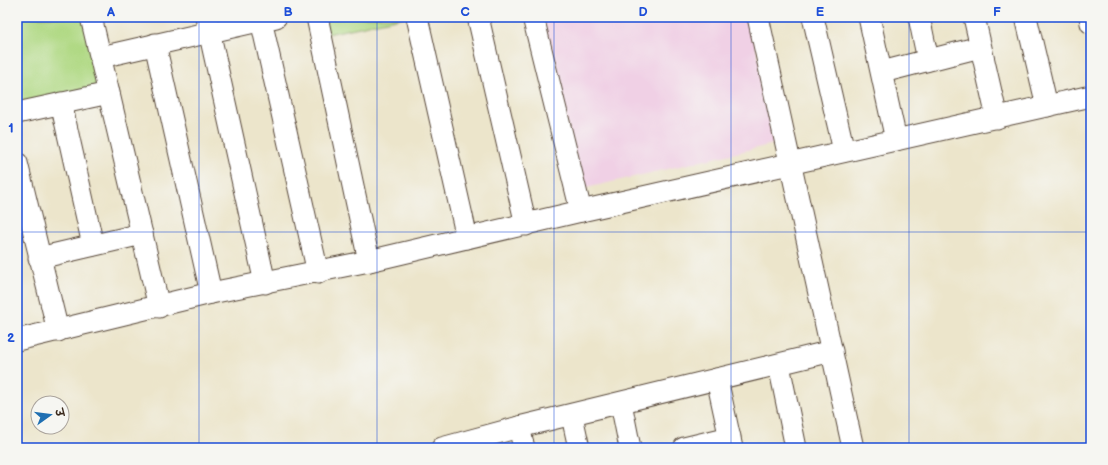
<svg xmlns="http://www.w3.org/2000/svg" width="1108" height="465" viewBox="0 0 1108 465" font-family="'Balsamiq Sans','Playpen Sans Deva',sans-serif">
<rect width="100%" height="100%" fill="#f6f6f2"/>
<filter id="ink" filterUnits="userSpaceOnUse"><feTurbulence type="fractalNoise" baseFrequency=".025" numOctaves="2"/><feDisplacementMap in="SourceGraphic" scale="8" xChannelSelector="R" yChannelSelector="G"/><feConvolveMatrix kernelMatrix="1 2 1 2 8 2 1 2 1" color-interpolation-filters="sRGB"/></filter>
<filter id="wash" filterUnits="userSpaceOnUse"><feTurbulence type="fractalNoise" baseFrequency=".012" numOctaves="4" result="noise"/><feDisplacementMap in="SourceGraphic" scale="16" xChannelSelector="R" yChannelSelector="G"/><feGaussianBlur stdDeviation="0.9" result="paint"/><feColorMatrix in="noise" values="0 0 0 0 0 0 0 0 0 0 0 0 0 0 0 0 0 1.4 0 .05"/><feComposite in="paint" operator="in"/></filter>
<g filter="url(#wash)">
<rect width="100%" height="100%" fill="#ece5cb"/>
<!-- built -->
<polygon fill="#f0d0e5" points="542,17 749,17 778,143 582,189"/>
<!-- green -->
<g fill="#b0d984" stroke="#768251">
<polygon points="17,17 83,17 99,88 17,106"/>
<polygon points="318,17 405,17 323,35"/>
</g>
</g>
<g filter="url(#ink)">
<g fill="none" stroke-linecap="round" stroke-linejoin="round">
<!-- minor casing -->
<g stroke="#564638" stroke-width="23">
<g id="minor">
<polyline points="91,17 159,307"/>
<polyline points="206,17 265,283"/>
<polyline points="317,17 369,261"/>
<polyline points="417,17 467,238"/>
<polyline points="478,17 526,225"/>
<polyline points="533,17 581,211"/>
<polyline points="758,17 853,448"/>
<polyline points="813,17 844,151"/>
<polyline points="869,17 896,140"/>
<polyline points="919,17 928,60"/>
<polyline points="974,17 997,118"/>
<polyline points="1026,17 1047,106"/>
<polyline points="1090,17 1091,23"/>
<polyline points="261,20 318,273"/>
<polyline points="155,44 211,293"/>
<polyline points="101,57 276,17"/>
<polyline points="882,72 980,47"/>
<polyline points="61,103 93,245"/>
<polyline points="17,113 109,93"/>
<polyline points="17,163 58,331"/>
<polyline points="39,258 142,234"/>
<polyline points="17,340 211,293 369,261 581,211 1091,96"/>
<polyline points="779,365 796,448"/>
<polyline points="717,379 732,448"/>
<polyline points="621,403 630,448"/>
<polyline points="572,416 579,448"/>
<polyline points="519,427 524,448"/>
<polyline points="442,448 519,427 832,351"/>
<polyline points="684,448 730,437"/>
</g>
</g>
<!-- minor -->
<use href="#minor" stroke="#fff" stroke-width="21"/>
</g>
</g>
<!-- grid -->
<path fill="none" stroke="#1d4ed8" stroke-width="1" stroke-opacity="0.55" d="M199,17V448M377,17V448M554,17V448M731,17V448M909,17V448M17,232H1091"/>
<!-- margin -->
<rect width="1108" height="465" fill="none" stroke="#f6f6f2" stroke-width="44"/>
<!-- north arrow -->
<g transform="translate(50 415) rotate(76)"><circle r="19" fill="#f6f6f2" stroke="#aba49d"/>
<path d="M0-3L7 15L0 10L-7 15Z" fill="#1f6fb2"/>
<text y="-6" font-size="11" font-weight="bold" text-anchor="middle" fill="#3b2a1e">उ</text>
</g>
<rect x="22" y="22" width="1064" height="421" fill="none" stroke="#1d4ed8" stroke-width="1.5"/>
<g font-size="13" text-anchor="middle" font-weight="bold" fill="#1d4ed8">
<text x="111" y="16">A</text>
<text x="288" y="16">B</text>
<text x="465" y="16">C</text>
<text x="643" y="16">D</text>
<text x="820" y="16">E</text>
<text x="997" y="16">F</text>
<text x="11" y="132">1</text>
<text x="11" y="342">2</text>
</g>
</svg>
